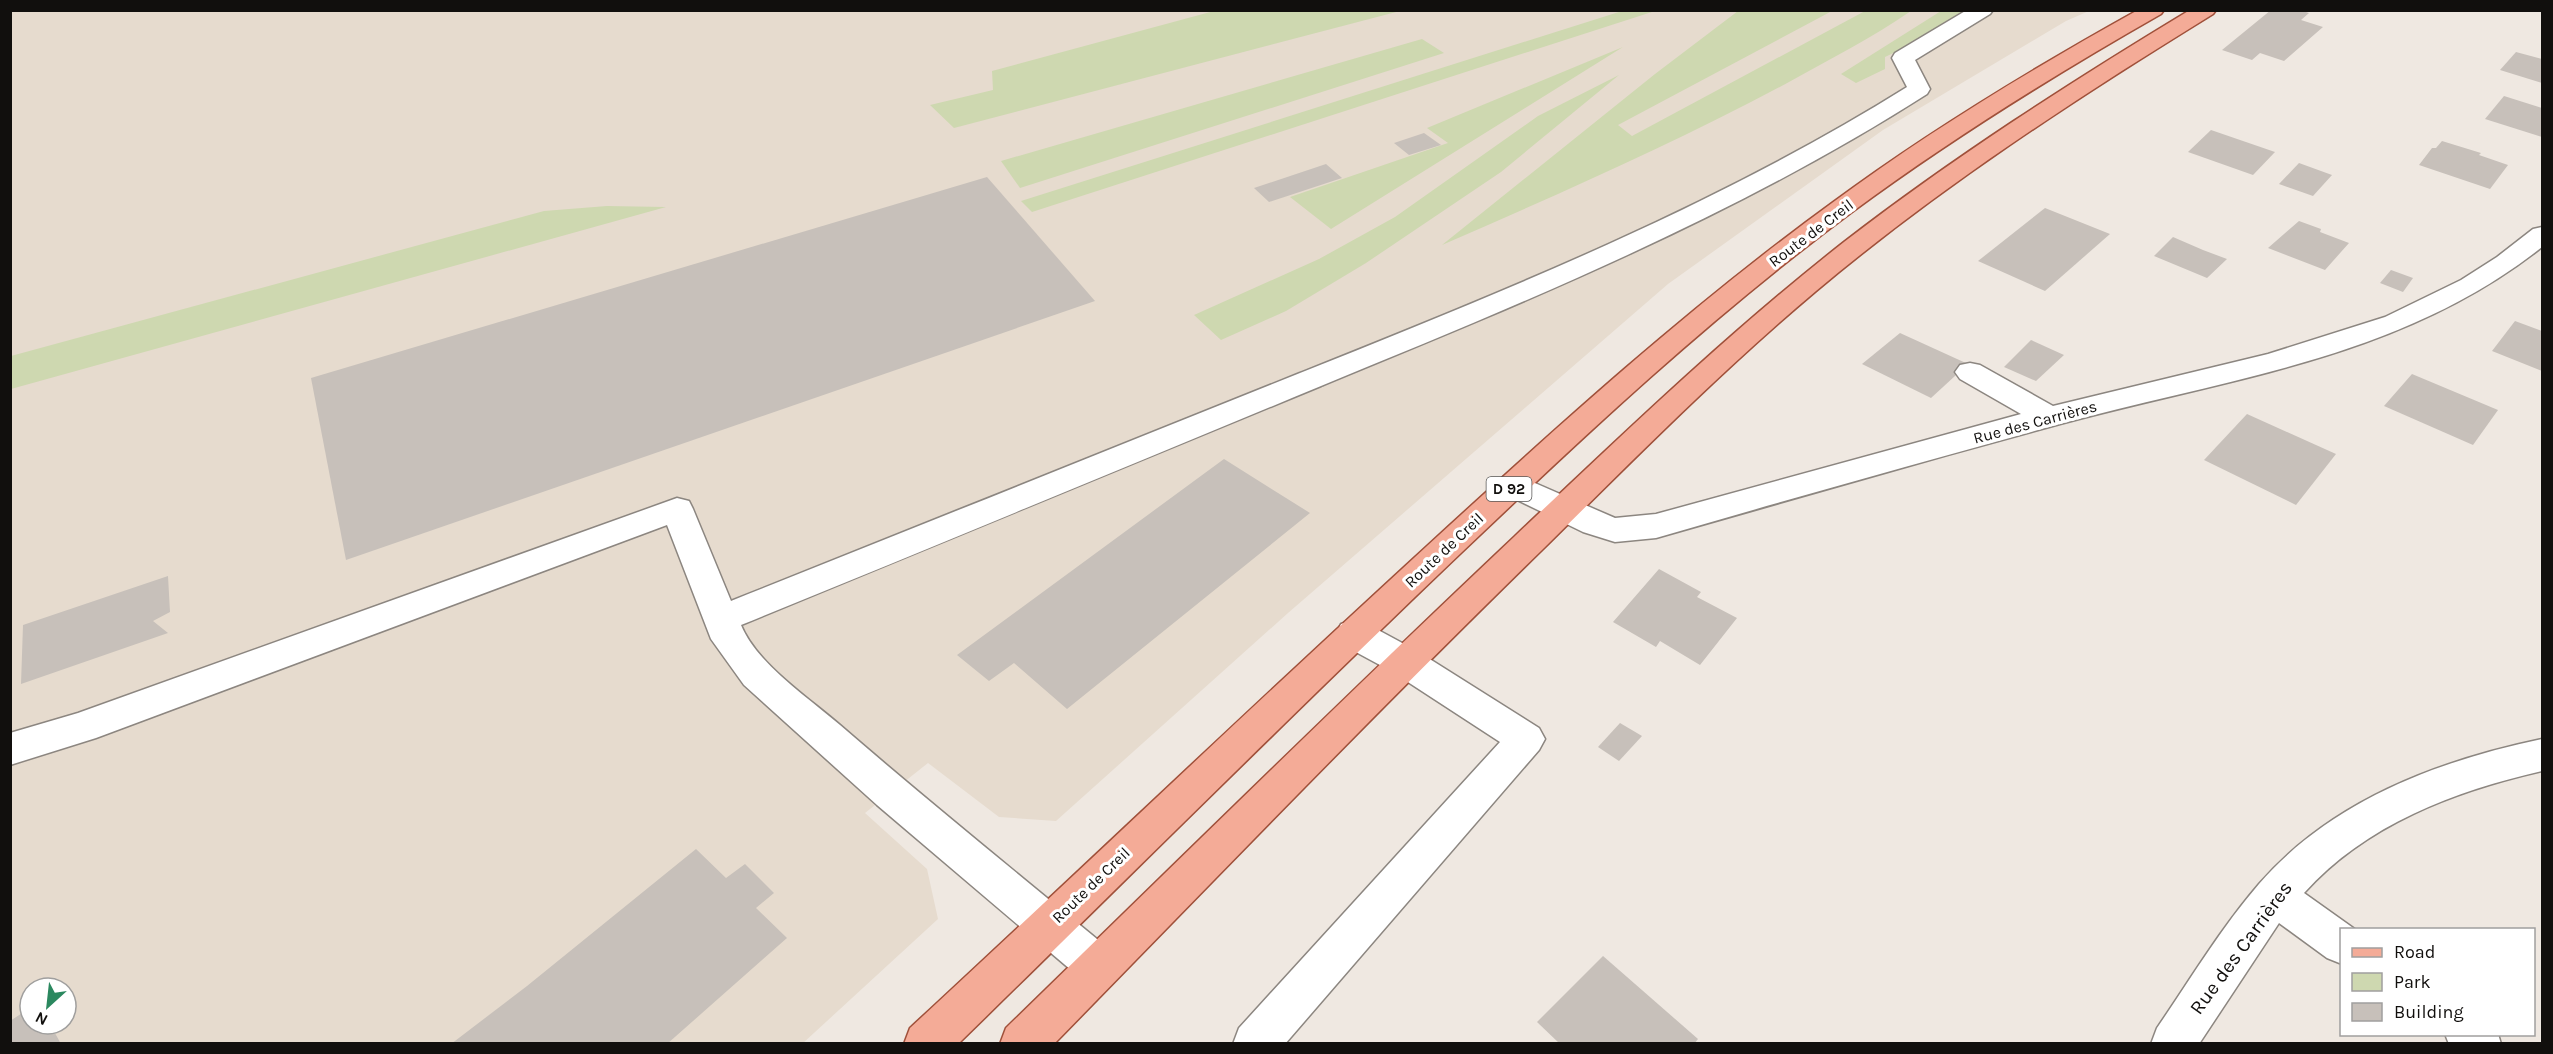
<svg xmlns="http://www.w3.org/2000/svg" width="2553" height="1054" viewBox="0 0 2553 1054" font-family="Karla,sans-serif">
<rect width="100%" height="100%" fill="#efe8e1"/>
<!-- built -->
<path fill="#e6dbce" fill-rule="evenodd" d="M10,11H2089L2066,21L1883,130L1668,284L1288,613L1056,821L999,817L928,763L865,813L927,869L938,919L802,1044L11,1043ZM30,988H66V1024H30Z"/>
<!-- green -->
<g fill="#ced8b0">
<polygon points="1214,11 1400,11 954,128 930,105 993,90 992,71"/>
<polygon points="1622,11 1655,11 1032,212 1021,201"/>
<path d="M1738,11H1832L1618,125L1632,136L1865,11H1911C1872,38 1830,59 1789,82C1676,143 1559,194 1442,245L1655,74Z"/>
<polygon points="1941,11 1967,11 1933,34 1885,57 1885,69 1856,83 1841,74"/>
<polygon points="1422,39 1444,53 1020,188 1001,161"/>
<polygon points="1623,47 1331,229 1290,197 1448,143 1427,128"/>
<polygon points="1619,75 1501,172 1366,263 1286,311 1221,340 1194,315 1319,259 1395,217 1538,116"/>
<polygon points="607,206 666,207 11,389 11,356 544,211"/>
</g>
<!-- building -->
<g fill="#c7c0ba">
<polygon points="2271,10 2300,10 2309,13 2301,20 2323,27 2284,61 2260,53 2252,60 2222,50"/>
<polygon points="2516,52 2542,59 2542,83 2500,70"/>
<polygon points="2504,96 2542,108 2542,137 2485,119"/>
<polygon points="2211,130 2275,152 2253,175 2188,152"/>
<polygon points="1424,133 1441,145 1409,155 1394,143"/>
<polygon points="2442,141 2481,153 2479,155 2508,165 2490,189 2419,165 2432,148 2436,148"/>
<polygon points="2299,163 2332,175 2313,196 2279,184"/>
<polygon points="1326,164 1342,178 1269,202 1254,188"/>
<polygon points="987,177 1095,301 346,560 311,378"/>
<polygon points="2045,208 2110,234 2045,291 1978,261"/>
<polygon points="2299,221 2321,229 2320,232 2349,243 2325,270 2268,248"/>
<polygon points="2173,237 2203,250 2227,259 2207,278 2154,256"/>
<polygon points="2391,270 2413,278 2403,292 2380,283"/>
<polygon points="2515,321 2542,331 2542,371 2492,351"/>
<polygon points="1900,333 1968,364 1931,398 1862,364"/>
<polygon points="2031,340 2064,355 2036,381 2004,367"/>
<polygon points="2412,374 2498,410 2473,445 2384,406"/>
<polygon points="2247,414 2336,454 2296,505 2204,460"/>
<polygon points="1224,459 1310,513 1067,709 1014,663 989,681 957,655"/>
<polygon points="1659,569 1701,592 1697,597 1737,618 1700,665 1660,641 1656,647 1613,622"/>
<polygon points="168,576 170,612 153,621 168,633 21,684 23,625"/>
<polygon points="1620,723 1642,736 1619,761 1598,747"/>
<polygon points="696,849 726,878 745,864 774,893 756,908 787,938 667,1044 451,1044 527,986"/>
<polygon points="1603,956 1698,1039 1694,1044 1560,1044 1537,1022"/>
<polygon points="30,1008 30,1024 50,1024 61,1044 10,1044 10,1021"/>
</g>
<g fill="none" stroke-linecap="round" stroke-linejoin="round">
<!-- minor casing -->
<g stroke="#8c8680" stroke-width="3">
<g id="minor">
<path d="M1967,10H1993L1990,14L1915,60L1930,89L1927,94C1738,215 1528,301 1321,386C1128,466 935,546 741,625C757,664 809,698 840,725C930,803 1022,877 1114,953L1121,967L1114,981L1099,987L1084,981L877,805L744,685L711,639L667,525L96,738L10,765V733L78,713L677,498L689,501L693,509L731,601C921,525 1111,449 1300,373C1507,290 1717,206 1907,87L1892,58L1895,53Z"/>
<path d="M2542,227V247C2401,359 2228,378 2060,424C1925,461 1790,499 1656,538L1615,542L1583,532L1503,493L1498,485L1503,477L1514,474L1615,518L1656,514L2021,414L1960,379L1955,372L1960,365L1970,363L1980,365L2053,406L2268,354L2385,317L2461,280L2497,257L2533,229Z"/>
<polygon points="1354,620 1367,624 1417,651 1539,728 1545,739 1539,750 1285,1044 1233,1044 1239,1028 1500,742 1391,671 1341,644 1336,634 1341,624"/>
<path d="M2542,739V771C2455,791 2366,824 2304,893L2356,930H2342V964L2327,958L2279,923L2199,1044H2151L2157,1028C2190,980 2221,928 2259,884C2331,801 2437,761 2542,739Z"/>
<polygon points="2445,1034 2498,1034 2501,1044 2449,1044"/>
</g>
</g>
<!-- major casing -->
<g stroke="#9f503a" stroke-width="3">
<g id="major">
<path d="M2138,10H2164L2161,14C2054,75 1951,139 1852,212C1713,315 1586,434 1461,553C1292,714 1126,880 958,1044H904L910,1028C1083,868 1253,705 1427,546C1558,426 1689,307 1832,203C1929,131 2032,69 2138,10Z"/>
<path d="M2190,10H2216L2213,14C2075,99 1940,187 1816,291C1720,372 1632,461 1543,549C1377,711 1216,878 1054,1044H1000L1006,1028C1175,864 1343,698 1515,536C1622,435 1728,333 1844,242C1954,157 2071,82 2190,10Z"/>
</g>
</g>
<!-- minor -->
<use href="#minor" fill="#fff" fill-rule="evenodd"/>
<!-- major -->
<use href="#major" fill="#f4ab97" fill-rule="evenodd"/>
</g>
<g text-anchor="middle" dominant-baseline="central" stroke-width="6" stroke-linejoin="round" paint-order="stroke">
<!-- shield labels -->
<rect fill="#fff" stroke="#585756" stroke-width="1.5" x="1486.5" y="477" width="45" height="24" rx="4.5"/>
<g font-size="15" font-weight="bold" fill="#110f0d">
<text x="1509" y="489">D 92</text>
</g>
<!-- street labels -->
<g font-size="16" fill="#110f0d" stroke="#fff">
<text transform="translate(1811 233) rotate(-37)">Route de Creil</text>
<text transform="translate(2035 422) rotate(-15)">Rue des Carrières</text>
<text transform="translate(1444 550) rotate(-43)">Route de Creil</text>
<text transform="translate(1091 885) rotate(-44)">Route de Creil</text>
</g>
<!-- near-street labels -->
<g font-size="20" fill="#110f0d" stroke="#fff">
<text transform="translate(2241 948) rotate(-54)">Rue des Carrières</text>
</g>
</g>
<!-- border -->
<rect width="2553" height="1054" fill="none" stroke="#110f0d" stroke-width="24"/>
<!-- legend -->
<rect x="2340" y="928" width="195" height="108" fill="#ffffff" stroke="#a09f9e" stroke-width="1.5"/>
<rect x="2352" y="948" width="30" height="9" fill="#f4ab97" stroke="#a09f9e" stroke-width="1.5"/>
<text x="2394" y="958" font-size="18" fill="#110f0d">Road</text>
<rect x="2352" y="973" width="30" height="18" fill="#ced8b0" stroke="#a09f9e" stroke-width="1.5"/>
<text x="2394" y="988" font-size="18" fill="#110f0d">Park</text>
<rect x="2352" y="1003" width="30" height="18" fill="#c7c0ba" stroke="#a09f9e" stroke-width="1.5"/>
<text x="2394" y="1018" font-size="18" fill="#110f0d">Building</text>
<!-- north arrow -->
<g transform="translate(48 1006) rotate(207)"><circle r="28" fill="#ffffff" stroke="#a09f9e" stroke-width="1.5"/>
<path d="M0-4.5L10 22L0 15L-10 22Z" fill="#2b885f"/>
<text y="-9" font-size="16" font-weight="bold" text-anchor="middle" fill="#110f0d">N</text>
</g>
</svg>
